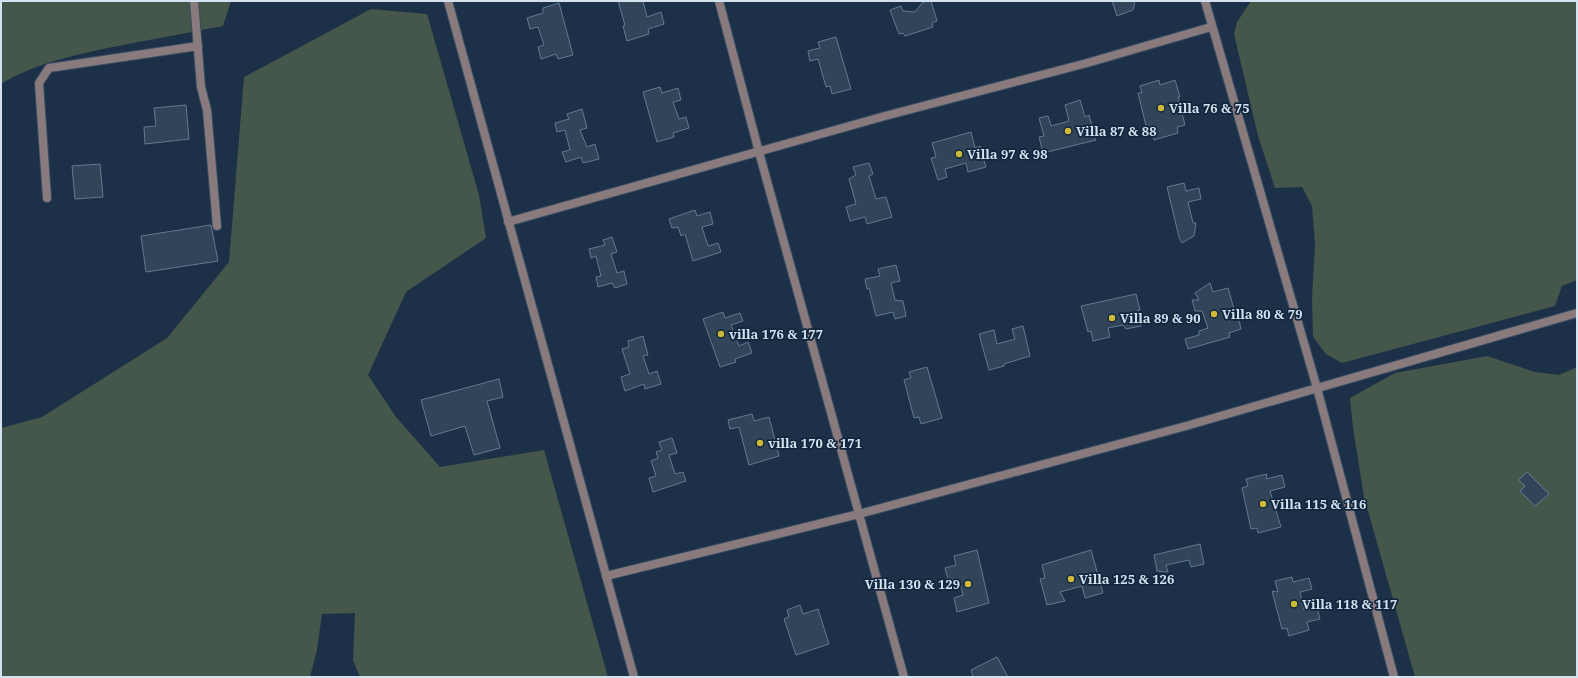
<svg xmlns="http://www.w3.org/2000/svg" width="1578" height="678" viewBox="0 0 1578 678" font-family="'Noto Serif',serif">
<rect width="100%" height="100%" fill="#1c3148"/>
<!-- green -->
<g fill="#45564a">
<path d="M1,1H231L223,26C192,32 160,38 128,44C84,53 39,61 1,84Z"/>
<polygon points="1251,1 1577,1 1577,280 1562,286 1555,306 1342,363 1326,354 1313,337 1312,298 1315,244 1312,206 1302,187 1275,188 1258,136 1234,34 1237,22"/>
<polygon points="371,9 427,14 479,195 486,238 406,292 368,375 396,417 440,467 544,450 608,677 360,677 353,660 355,613 322,614 317,650 310,677 1,677 1,428 42,417 167,338 229,262 244,77"/>
<polygon points="1487,356 1535,372 1559,375 1577,367 1577,677 1415,677 1364,497 1353,428 1350,398 1395,373"/>
</g>
<!-- building -->
<g fill="#324457" stroke="#617994">
<polygon points="618,1 643,1 647,17 661,12 664,24 648,29 649,34 627,41 623,26 625,25"/>
<polygon points="927,1 931,1 937,21 932,23 933,27 905,36 903,33 899,34 890,10 901,6 903,11 915,12 922,3"/>
<polygon points="1112,1 1135,1 1133,10 1117,16"/>
<polygon points="559,3 573,55 558,59 556,54 541,59 538,47 544,45 538,27 530,29 527,18 543,13 543,8"/>
<polygon points="836,37 851,89 832,94 830,86 826,87 818,59 810,61 808,51 820,48 818,42"/>
<polygon points="1159,80 1160,85 1175,80 1180,97 1178,97 1185,125 1177,127 1178,133 1154,140 1152,133 1148,134 1138,93 1142,93 1140,86"/>
<polygon points="660,87 662,93 678,88 681,100 673,102 679,119 686,117 689,128 673,133 674,137 657,142 643,92"/>
<polygon points="1080,100 1085,117 1089,115 1096,140 1043,153 1039,137 1044,136 1039,118 1048,116 1051,126 1069,121 1065,105"/>
<polygon points="186,105 189,139 145,144 144,127 156,126 154,108"/>
<polygon points="582,109 587,128 580,130 587,147 595,144 599,159 583,163 581,157 566,162 562,152 570,150 565,130 557,132 555,123 569,119 567,114"/>
<polygon points="971,132 975,148 980,146 986,167 968,172 966,163 945,169 947,177 938,180 931,158 936,157 932,143"/>
<polygon points="869,163 873,174 869,176 876,199 886,197 892,217 867,224 865,217 850,221 846,207 856,204 849,179 856,175 853,167"/>
<polygon points="100,164 103,197 75,199 72,166"/>
<polygon points="1184,183 1186,191 1199,188 1201,199 1188,202 1193,223 1196,223 1194,236 1182,243 1179,237 1167,187"/>
<polygon points="695,210 697,216 710,212 713,224 702,227 708,246 718,243 721,252 693,261 685,234 681,236 678,227 672,228 669,219"/>
<polygon points="211,225 218,261 146,272 141,236"/>
<polygon points="612,237 617,252 611,254 617,273 624,271 627,284 615,288 612,283 598,287 596,277 601,276 596,256 591,258 589,249 605,245 603,240"/>
<polygon points="896,265 900,281 891,283 895,300 903,301 906,316 895,319 893,312 876,316 869,288 867,289 865,279 880,276 878,269"/>
<polygon points="1210,283 1213,292 1228,288 1236,316 1238,316 1241,329 1229,333 1230,337 1188,349 1185,339 1199,335 1199,331 1208,328 1202,311 1195,311 1192,300 1199,300 1195,293"/>
<polygon points="1136,294 1140,310 1137,311 1141,326 1126,329 1123,325 1108,328 1110,337 1093,341 1091,331 1088,332 1081,306"/>
<polygon points="723,312 725,318 740,313 743,321 731,325 739,346 748,342 752,353 735,359 736,362 720,367 703,319"/>
<polygon points="1023,326 1030,356 1004,364 1004,366 989,370 979,334 994,330 997,344 1015,339 1012,329"/>
<polygon points="643,336 648,355 643,356 649,374 657,371 661,384 645,389 644,384 625,391 621,377 630,374 622,349 629,347 628,341"/>
<polygon points="927,367 942,418 921,424 919,417 914,418 904,380 911,378 909,372"/>
<polygon points="499,379 503,397 487,401 500,448 474,455 465,426 431,436 421,400"/>
<polygon points="752,414 754,421 769,417 779,456 749,465 739,427 730,429 728,420"/>
<polygon points="672,438 677,453 669,455 675,474 683,472 686,481 653,492 649,478 656,476 651,461 658,458 656,452 662,450 659,442"/>
<polygon points="1527,472 1549,494 1535,506 1520,491 1525,486 1519,480"/>
<polygon points="1267,474 1266,479 1282,475 1285,487 1270,491 1281,527 1258,533 1257,528 1251,529 1242,488 1248,486 1246,479"/>
<polygon points="1200,544 1204,564 1191,567 1189,560 1166,565 1168,572 1157,571 1154,555"/>
<polygon points="977,550 989,603 957,612 954,598 963,595 959,580 948,579 945,568 956,565 954,556"/>
<polygon points="1091,550 1103,593 1085,598 1082,586 1060,592 1065,601 1047,605 1040,579 1045,578 1042,565"/>
<polygon points="1292,577 1293,582 1309,578 1312,589 1300,592 1304,610 1317,607 1320,619 1307,622 1309,630 1289,636 1287,628 1282,629 1272,591 1278,592 1275,581"/>
<polygon points="800,605 803,614 818,609 829,644 796,655 784,619 789,617 787,610"/>
<polygon points="997,657 1008,677 973,677 971,670"/>
</g>
<g fill="none" stroke-linecap="round" stroke-linejoin="round">
<!-- street casing -->
<g stroke="#394d63" stroke-width="10">
<g id="street">
<polyline points="194,1 201,87 207,110 217,226"/>
<polyline points="448,1 634,677"/>
<polyline points="719,1 759,152 904,677"/>
<polyline points="1205,1 1317,388 1394,677"/>
<polyline points="47,198 39,83 49,68 198,46"/>
<polyline points="508,222 885,116 1087,63 1211,27"/>
<polyline points="606,576 859,514 1186,426 1577,313"/>
</g>
</g>
<!-- street -->
<use href="#street" stroke="#897b7d" stroke-width="8"/>
</g>
<!-- markers -->
<g fill="#ceb938" stroke="#12273d" stroke-width="1.5">
<circle cx="1161" cy="108" r="4"/>
<circle cx="1068" cy="131" r="4"/>
<circle cx="959" cy="154" r="4"/>
<circle cx="1214" cy="314" r="4"/>
<circle cx="1112" cy="318" r="4"/>
<circle cx="721" cy="334" r="4"/>
<circle cx="760" cy="443" r="4"/>
<circle cx="1263" cy="504" r="4"/>
<circle cx="1071" cy="579" r="4"/>
<circle cx="968" cy="584" r="4"/>
<circle cx="1294" cy="604" r="4"/>
</g>
<g text-anchor="middle" dominant-baseline="central" stroke-width="3.5" stroke-linejoin="round" paint-order="stroke">
<!-- poi labels -->
<g font-size="13" font-weight="bold" fill="#d4e1ef" stroke="#12273d" text-anchor="start">
<text x="1169" y="108">Villa 76 &amp; 75</text>
<text x="1076" y="131">Villa 87 &amp; 88</text>
<text x="967" y="154">Villa 97 &amp; 98</text>
<text x="1222" y="314">Villa 80 &amp; 79</text>
<text x="1120" y="318">Villa 89 &amp; 90</text>
<text x="729" y="334">villa 176 &amp; 177</text>
<text x="768" y="443">villa 170 &amp; 171</text>
<text x="1271" y="504">Villa 115 &amp; 116</text>
<text x="1079" y="579">Villa 125 &amp; 126</text>
<text x="960" y="584" text-anchor="end">Villa 130 &amp; 129</text>
<text x="1302" y="604">Villa 118 &amp; 117</text>
</g>
</g>
<!-- border -->
<rect width="1578" height="678" fill="none" stroke="#d4e1ef" stroke-width="4"/>
</svg>
